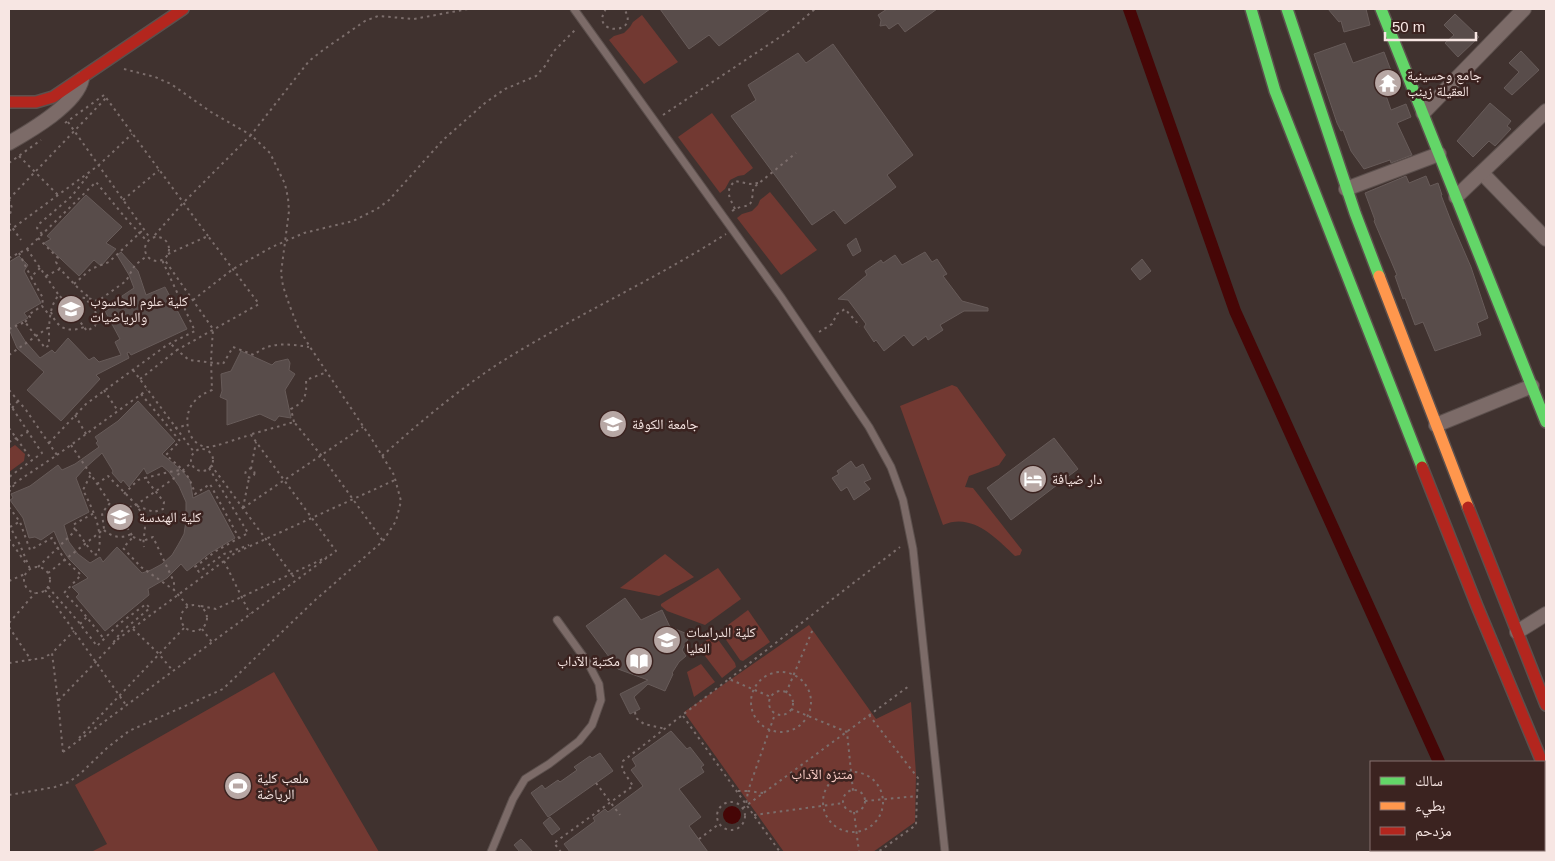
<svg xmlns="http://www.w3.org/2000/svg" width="1555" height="861" viewBox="0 0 1555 861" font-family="Helvetica,'Noto Naskh Arabic',sans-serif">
<rect width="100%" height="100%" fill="#40322f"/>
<!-- green -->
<g fill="#723932">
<polygon points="642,15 678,62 644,84 609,40 614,36 624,33 630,27 633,22"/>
<polygon points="712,113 753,168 744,175 738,176 730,180 725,189 720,193 678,137"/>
<polygon points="770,192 817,250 781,275 737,218 742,214 752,211 758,205 760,200"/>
<path d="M952,385L957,387L1006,455L999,465L969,476L965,487L973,488L1022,550L1020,555L1015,556C996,538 972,512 943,525L900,406Z"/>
<polygon points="15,445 25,454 24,461 9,472 9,449"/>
<polygon points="665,554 694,577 659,596 620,588"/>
<polygon points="718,568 741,599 705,625 667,611 661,606 661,604"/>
<polygon points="748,610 770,642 743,661 740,660 720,631"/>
<polygon points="809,625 876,719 911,702 916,774 915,822 873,852 784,852 684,712"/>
<polygon points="714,634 735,663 736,667 722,678 698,647"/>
<polygon points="701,664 715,682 694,697 687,672"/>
<polygon points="274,672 379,852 91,852 107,844 75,785"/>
</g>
<!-- water -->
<circle fill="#460606" cx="732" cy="815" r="9"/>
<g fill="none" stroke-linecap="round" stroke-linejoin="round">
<!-- canal -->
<g stroke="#460606" stroke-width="12">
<polyline points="1129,9 1235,311 1439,762"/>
<polyline points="1478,850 1479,852"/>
</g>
</g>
<!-- building -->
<g fill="#584c4a" stroke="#675b59" fill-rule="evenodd">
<polygon points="660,9 770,9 719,46 709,35 689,49"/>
<polygon points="887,9 937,9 905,32 898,23 889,29 886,25 880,26 881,20 878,15"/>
<polygon points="1328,9 1366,9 1370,25 1344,32 1341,21 1339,22"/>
<polygon points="1455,14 1479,37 1458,57 1445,43 1454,35 1444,25"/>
<polygon points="1345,43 1353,63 1384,52 1393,76 1381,81 1391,110 1406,104 1411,117 1397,123 1412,155 1391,163 1390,160 1364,169 1351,151 1343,130 1341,131 1337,123 1314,54"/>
<polygon points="833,44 913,155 887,175 896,187 845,224 834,210 812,225 731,116 756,100 748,85 798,53 806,63"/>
<polygon points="1521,51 1539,70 1512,95 1504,88 1519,72 1509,63"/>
<polygon points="1490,103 1511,121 1507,126 1511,129 1495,146 1489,141 1473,157 1457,141"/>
<polygon points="1406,176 1409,183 1426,176 1430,186 1438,183 1442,195 1441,195 1451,221 1471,267 1488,318 1477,323 1481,335 1435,351 1423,322 1415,325 1405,298 1403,299 1395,276 1397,275 1374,221 1375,220 1365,193"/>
<polygon points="86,195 122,227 106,243 116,249 101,266 94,260 79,276 44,243 51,239 47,236"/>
<polygon points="856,238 861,251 853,256 847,245"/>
<polygon points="121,252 138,271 146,295 165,287 187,329 131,355 129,352 127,353 129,358 96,375 100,379 61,421 27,390 44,372 17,348 9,329 9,262 19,256 28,265 24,271 41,303 24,313 28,318 15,325 25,341 40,358 52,350 55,353 68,338 89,360 94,357 99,362 121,355 115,342 120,339 105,311 125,302 122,296 134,288 129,275 117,255"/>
<polygon points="925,252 932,262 937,259 947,274 943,276 962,301 988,308 988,311 964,311 940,325 943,330 928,340 926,336 913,346 904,335 884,351 876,340 874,342 864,327 866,324 848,300 838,299 867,275 865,271 881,260 883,263 895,255 902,265"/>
<polygon points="1142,259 1151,271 1140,280 1131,269"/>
<polygon points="241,351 272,365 275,362 288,359 290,363 289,370 295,374 285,390 291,418 279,416 275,421 260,414 227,425 227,400 220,397 222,391 221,374 231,371"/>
<path d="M138,401L175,441L162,454L181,470L190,480L193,498L209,490L235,538L210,553L187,571L181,564L167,578L148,589L149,595L105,631L76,597L79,594L72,587L88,578L69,559L61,547L54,531L41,540L35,537L29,538L23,518L10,500L13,498L11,494L30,486L58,465L62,470L75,464L99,447L96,443L98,441L95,437L118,421ZM102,453L113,471L112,473L121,483L123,480L129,487L144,468L147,474L162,466L169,472L179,486L186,502V521L184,534L178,545L172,555L162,564L151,570L142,573L117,547L103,562L100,557L90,563L78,554L69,542L64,525L89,512L76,478L84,469Z"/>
<polygon points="1054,438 1078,469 1011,520 987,488"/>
<polygon points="851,461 856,468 863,464 871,479 864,482 870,489 854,500 847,487 841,491 832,478 839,474 837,471"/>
<polygon points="625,598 641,620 662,610 670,627 690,635 682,650 686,656 679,662 672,673 673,674 665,691 648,684 634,697 640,709 630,714 620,694 648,680 618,669 586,626"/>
<polygon points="671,731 687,749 690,747 704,765 701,767 704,772 679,789 701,817 689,826 708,852 570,852 564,844 595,821 593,818 605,809 608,812 643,786 631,770 636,766 632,759"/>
<polygon points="600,753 613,771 548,817 531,793 542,785 545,789 558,780 560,782 577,770 574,767 590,756 592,758"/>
<polygon points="550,817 560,829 552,835 543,823"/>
<polygon points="521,839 533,852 520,852 514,845"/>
</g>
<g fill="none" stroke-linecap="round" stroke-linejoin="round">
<!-- lane casing -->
<g stroke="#5c504d" stroke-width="9">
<g id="lane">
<polyline points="574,9 781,297 869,427 891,467 903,500 913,549 945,852"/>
<polyline points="491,852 513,799 525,779 549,764 579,741 592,725 601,700 599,684 588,663 557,620"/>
</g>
</g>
<!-- street casing -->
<g stroke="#5c504d" stroke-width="16">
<g id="street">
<polyline points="1423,113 1524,9"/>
<path d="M9,143C30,131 77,104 82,79"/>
<polyline points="1482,173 1546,239"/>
<polyline points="1346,189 1439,154"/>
<polyline points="1456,197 1546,111"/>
<polyline points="1436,425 1532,386"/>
<polyline points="1517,632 1546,614"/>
</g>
</g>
<!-- fast casing -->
<g stroke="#5c504d" stroke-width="14">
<g id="fast">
<polyline points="1251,9 1275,91 1422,467"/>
<polyline points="1287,9 1355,213 1379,276"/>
<polyline points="1381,9 1546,422"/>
</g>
</g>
<!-- slow casing -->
<g stroke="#5c504d" stroke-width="14">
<polyline id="slow" points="1379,276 1468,507"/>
</g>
<!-- jam casing -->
<g stroke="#5c504d" stroke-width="14">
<g id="jam">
<polyline points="9,102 36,102 53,97 183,9"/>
<polyline points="1422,467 1477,606 1542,762"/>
<polyline points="1468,507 1546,705"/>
</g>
</g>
<!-- path -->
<g stroke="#7c6e6c" stroke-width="2" stroke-dasharray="2.5 4" stroke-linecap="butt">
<path d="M606,9C588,35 642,36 624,9"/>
<polyline points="124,69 155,77 171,84 211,112 251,135 309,61 323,50 365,21 378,16 414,19 468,9"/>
<polyline points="663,115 789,31 815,9"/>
<polyline points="68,122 150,238"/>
<polyline points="65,123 104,95 208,236"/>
<polyline points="19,156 58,195"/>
<polyline points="9,163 41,140"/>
<polyline points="9,199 106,98"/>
<polyline points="9,199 12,208 9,217"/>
<polyline points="123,200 159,170"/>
<path d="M735,209C730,198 724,191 735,181L750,184L758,183"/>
<path d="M732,211C747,201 752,214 753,188L796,153"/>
<polyline points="9,223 21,240"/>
<polyline points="9,231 99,165 132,134"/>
<polyline points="42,234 37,228 39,224 72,196 90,173"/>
<circle cx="157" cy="249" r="12"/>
<polyline points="38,238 58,258 56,262 60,269"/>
<polyline points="27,249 58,294"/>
<polyline points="19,253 31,277"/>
<path d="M168,254L208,236L259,304L177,350L189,360L223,364L233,347L254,355C269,341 290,344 309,347"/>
<polyline points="9,258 27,249 96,182 128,221 147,241"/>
<polyline points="40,268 31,277 43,298 42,306"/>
<polyline points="46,276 60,269 79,289 90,298"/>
<polyline points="74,284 91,269 109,262 144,229"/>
<polyline points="193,300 233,269 272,247 304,233 353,221 377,209 389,200 443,140 485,103 505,89 536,76 545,66 554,51 576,29"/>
<path d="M65,302L87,331L95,326C99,314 94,306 85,299"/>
<path d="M51,312C57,329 69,333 84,327"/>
<polyline points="25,322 30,317 28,315 42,306 50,316"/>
<polyline points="9,329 25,322 45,348 49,345 49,327"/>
<polyline points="819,332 832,324 837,314 845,309 860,326"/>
<path d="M9,355L49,327C50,315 51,304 59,295L65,302C76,296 86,297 98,301L126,281L135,265L147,256"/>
<polyline points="133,370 194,452"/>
<polyline points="140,379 177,350 170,343"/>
<polyline points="9,390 26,410 57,455 9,487"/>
<polyline points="104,390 118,411"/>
<path d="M141,394L180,441L166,455C182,469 189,473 195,494L210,484L239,538"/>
<polyline points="9,403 42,453 9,477"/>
<polyline points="12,408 18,401"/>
<polyline points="75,415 86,434"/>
<path d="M294,422L291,409C305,402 307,395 306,380L327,372"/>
<polyline points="9,428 32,460"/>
<polyline points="175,428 187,425"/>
<polyline points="252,434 294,422 321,455 383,541"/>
<polyline points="9,442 28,432"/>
<polyline points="49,443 86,404 167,345 195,331 162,260"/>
<polyline points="71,445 110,503"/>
<circle cx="202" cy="460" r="11"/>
<polyline points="57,455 147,390"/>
<path d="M382,456C419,423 457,391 498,364C572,317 652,281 726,234"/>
<polyline points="211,465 296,580"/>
<polyline points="209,468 248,533 216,551 195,567 199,572 224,554 249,545"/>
<circle cx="250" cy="473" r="4.5"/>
<polyline points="251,469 256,442"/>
<path d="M97,484L108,476C119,488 140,505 144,519C147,529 142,538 144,547"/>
<polyline points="9,492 14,485"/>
<polyline points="124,494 138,480 145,478"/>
<polyline points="137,506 154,512 163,509 164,502 145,478 169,472 181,470"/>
<polyline points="9,507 20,522 30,550 52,538 64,559 81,575 64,593 81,610 104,639"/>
<polyline points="243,508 363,427"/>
<polyline points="243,508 249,478"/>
<polyline points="117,511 133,537 123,548 141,567 174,590 188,606"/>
<polyline points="9,525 20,545 30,569"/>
<polyline points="10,527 19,522"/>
<polyline points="75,530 73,525 94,513"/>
<path d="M104,530C111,537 122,539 131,534"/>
<polyline points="133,537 143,541 153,537 174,582 174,590"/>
<polyline points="9,539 27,565"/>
<polyline points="224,561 250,614"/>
<path d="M38,567L76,530L94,555L98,554C104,531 93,510 83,490L91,474"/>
<circle cx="37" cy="580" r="13"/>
<polyline points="48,573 104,529 102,513 110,503 117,511 136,505 173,479 191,463"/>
<polyline points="9,581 25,574"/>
<polyline points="48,587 77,620 97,646 119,624 146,604 150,608 121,632 113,643"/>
<polyline points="45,590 126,705"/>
<circle cx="194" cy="618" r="13"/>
<polyline points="201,606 216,609 327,557"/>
<polyline points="9,623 35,593"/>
<polyline points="80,624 87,617"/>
<polyline points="9,627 31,660"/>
<polyline points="133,629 159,654 173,671"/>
<polyline points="202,629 212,642"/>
<polyline points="9,663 43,658 52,653"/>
<circle cx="781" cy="702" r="30"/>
<polyline points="729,679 900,547"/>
<circle cx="781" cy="703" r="12"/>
<polyline points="786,693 813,629"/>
<polyline points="58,701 52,653 74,631"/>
<polyline points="791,709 847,732 853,791"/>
<polyline points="635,712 636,718 644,724 666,729"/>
<polyline points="869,715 918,778 917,796"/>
<polyline points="683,716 780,852"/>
<polyline points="79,738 185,627"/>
<path d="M63,752L336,551L251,435C241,437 214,448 206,447C188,444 183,420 191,406C196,398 204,393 212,390L211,360L213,329L164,259"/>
<polyline points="63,752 58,701 118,639 235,553 395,480"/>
<circle cx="853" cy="802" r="30"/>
<polyline points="596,783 620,815"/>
<circle cx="854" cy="801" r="11"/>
<polyline points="738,791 748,791 746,805"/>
<polyline points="763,793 748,791 775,714"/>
<polyline points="9,795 55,787 69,782 81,773 107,748 129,731 223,689 313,602 383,541 396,521 401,501 394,475 373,441 310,347 298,327 289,304 283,286 281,273 289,211 288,198 285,184 270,153 251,135 183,203 154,236"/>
<polyline points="865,801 917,796 916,825 878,852"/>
<circle cx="731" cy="816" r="14"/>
<polyline points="743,808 909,686"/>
<polyline points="854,812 859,852"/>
<polyline points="754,815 844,803"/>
<polyline points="699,839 719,824"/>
<polyline points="561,852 554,843 633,786 622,769 623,761 729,679 771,697"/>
</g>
<!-- lane -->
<use href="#lane" stroke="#7c6b68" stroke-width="7"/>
<!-- street -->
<use href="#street" stroke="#7c6b68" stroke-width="14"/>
<!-- fast -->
<use href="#fast" stroke="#63d668" stroke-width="11"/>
<!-- slow -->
<use href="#slow" stroke="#ff974d" stroke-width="11"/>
<!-- jam -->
<use href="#jam" stroke="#b3261e" stroke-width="11"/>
</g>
<!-- icons -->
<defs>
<g id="temple-disc" transform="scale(1.4375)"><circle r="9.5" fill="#b7a7a4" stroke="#3b2320"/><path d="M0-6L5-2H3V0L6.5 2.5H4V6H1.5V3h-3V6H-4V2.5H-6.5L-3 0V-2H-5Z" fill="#fff"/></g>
<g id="university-disc" transform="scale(1.4375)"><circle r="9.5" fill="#b7a7a4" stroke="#3b2320"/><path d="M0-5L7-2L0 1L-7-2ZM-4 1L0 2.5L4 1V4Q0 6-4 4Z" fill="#fff"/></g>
<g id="hotel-disc" transform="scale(1.4375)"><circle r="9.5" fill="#b7a7a4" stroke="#3b2320"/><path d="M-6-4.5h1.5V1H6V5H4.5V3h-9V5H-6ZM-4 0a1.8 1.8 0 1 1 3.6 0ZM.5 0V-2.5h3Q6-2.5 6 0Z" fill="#fff"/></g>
<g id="library-disc" transform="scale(1.4375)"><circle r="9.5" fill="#b7a7a4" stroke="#3b2320"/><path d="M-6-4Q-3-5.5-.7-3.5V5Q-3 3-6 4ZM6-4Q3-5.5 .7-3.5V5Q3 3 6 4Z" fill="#fff"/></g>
<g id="stadium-disc" transform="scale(1.4375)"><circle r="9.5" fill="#b7a7a4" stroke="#3b2320"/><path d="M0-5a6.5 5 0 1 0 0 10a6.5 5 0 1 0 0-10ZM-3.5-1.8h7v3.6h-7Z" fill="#fff"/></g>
</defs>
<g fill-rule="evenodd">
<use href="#temple-disc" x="1388" y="83"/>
<use href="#university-disc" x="71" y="309"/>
<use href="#university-disc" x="613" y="424"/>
<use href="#hotel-disc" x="1033" y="479"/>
<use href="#university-disc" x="120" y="517"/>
<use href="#university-disc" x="667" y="640"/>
<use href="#library-disc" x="639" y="661"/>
<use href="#stadium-disc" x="238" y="786"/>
</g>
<g text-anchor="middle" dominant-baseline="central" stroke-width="5" stroke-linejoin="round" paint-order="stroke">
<!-- poi labels -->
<g font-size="14" fill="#f7e6e3" stroke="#3b2320" text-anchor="start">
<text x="1407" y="75">جامع وحسينية<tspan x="1407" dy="16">العقيلة زينب</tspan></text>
<text x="90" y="301">كلية علوم الحاسوب<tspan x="90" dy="16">والرياضيات</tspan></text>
<text x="632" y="424">جامعة الكوفة</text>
<text x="1052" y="479">دار ضيافة</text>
<text x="139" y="517">كلية الهندسة</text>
<text x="686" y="632">كلية الدراسات<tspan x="686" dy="16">العليا</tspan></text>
<text x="620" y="661" text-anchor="end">مكتبة الآداب</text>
<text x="257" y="778">ملعب كلية<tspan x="257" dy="16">الرياضة</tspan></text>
</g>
<!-- park labels -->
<g font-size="14" fill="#fccfc8" stroke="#3b2320">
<text x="822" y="774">متنزه الآداب</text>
</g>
</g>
<!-- border -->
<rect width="1555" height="861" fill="none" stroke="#f7e6e3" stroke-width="20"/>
<!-- legend -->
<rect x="1370" y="761" width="175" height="90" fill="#3b2320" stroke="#86716e"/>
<rect x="1380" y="777" width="25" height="8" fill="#63d668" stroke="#86716e"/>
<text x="1415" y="786" font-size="15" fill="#f7e6e3">سالك</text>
<rect x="1380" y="802" width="25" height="8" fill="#ff974d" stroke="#86716e"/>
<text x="1415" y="811" font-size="15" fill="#f7e6e3">بطيء</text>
<rect x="1380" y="827" width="25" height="8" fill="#b3261e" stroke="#86716e"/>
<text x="1415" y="836" font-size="15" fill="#f7e6e3">مزدحم</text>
<!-- scale -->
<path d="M1385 32v8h91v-8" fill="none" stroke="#f7e6e3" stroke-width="2.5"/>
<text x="1392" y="32" font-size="15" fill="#f7e6e3" stroke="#3b2320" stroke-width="4" paint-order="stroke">50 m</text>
</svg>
